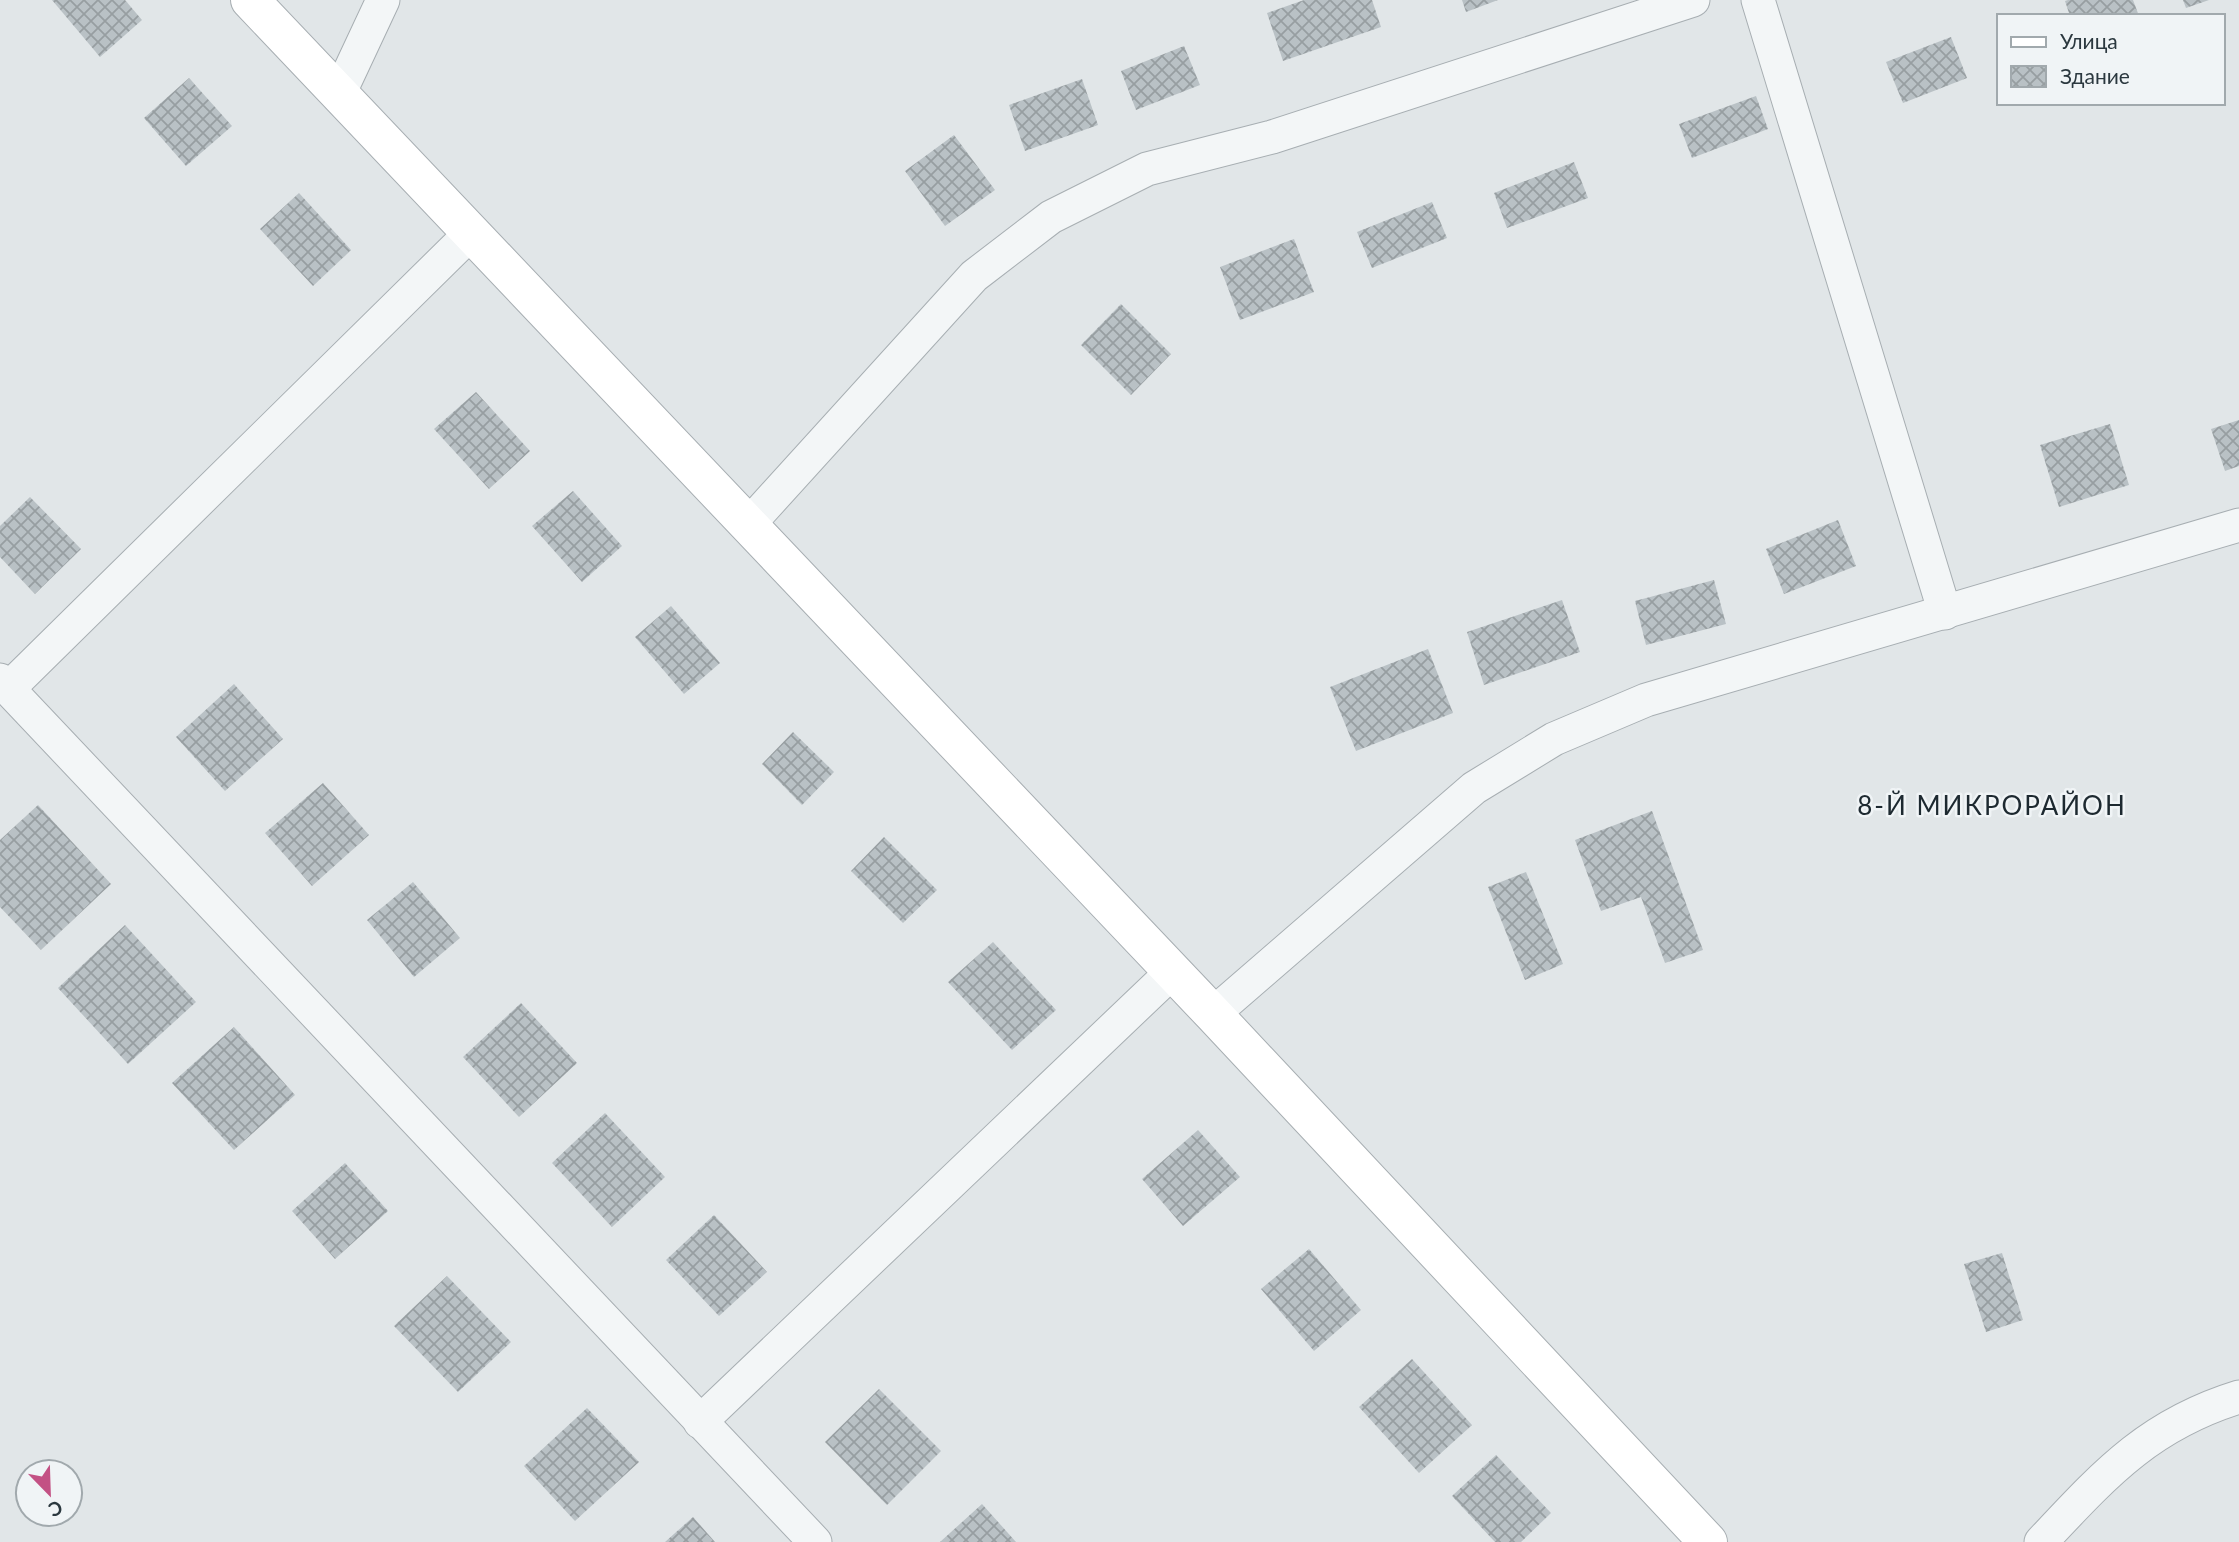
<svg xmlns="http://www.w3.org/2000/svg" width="2239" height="1542" viewBox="0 0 2239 1542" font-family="Lato,sans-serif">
<defs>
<pattern id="building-cross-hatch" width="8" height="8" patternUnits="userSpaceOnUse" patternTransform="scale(1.75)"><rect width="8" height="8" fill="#b9c1c5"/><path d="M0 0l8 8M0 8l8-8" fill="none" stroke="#979ea1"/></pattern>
</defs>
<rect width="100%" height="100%" fill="#e1e6e8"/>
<!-- building -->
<g fill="url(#building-cross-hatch)">
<polygon points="52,0 125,0 142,20 100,57"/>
<polygon points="1304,0 1372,0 1381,27 1283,61 1267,13"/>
<polygon points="1462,0 1498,0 1466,12"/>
<polygon points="2068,0 2133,0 2139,16 2070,16 2065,1"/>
<polygon points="2183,0 2209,0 2186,8"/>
<polygon points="1951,37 1967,78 1903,103 1886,62"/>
<polygon points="1184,46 1200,85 1136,110 1121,71"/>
<polygon points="189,78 232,126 186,166 144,118"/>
<polygon points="1082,79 1098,125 1025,151 1009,105"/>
<polygon points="1756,96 1768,129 1692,158 1679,124"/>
<polygon points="954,135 995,190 945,226 905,171"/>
<polygon points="1574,162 1588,198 1507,228 1494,193"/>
<polygon points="299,193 351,250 313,286 260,229"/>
<polygon points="1432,202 1447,238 1372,268 1357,232"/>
<polygon points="1294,239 1314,292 1240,320 1220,267"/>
<polygon points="1121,304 1171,354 1131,395 1081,345"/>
<polygon points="476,392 530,451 489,489 434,429"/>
<polygon points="2239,420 2239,466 2225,471 2211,429"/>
<polygon points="2110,424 2129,485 2059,507 2040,445"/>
<polygon points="573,491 622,546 582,582 532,526"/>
<polygon points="30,497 81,549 35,594 0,557 0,526"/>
<polygon points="1838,520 1856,566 1784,594 1766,549"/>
<polygon points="1714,580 1726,624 1646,645 1635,601"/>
<polygon points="1562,600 1580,652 1484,685 1467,632"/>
<polygon points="671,606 720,663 684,694 635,637"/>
<polygon points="1428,649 1453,713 1356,751 1330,687"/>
<polygon points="234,684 283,739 225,791 176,737"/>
<polygon points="793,732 834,772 802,805 762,764"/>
<polygon points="323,783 369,835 312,886 265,833"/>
<polygon points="38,805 111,884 41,950 0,907 0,840"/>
<polygon points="1652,811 1703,950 1665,963 1641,897 1601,911 1575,840"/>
<polygon points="884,837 937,890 903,923 851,871"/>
<polygon points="1526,872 1563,964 1525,980 1488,887"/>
<polygon points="413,882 460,938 414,977 367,920"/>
<polygon points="125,925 196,1002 128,1064 58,988"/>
<polygon points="993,942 1056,1010 1012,1050 948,982"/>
<polygon points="521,1003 577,1063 519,1117 463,1057"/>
<polygon points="234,1027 295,1095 234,1150 172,1083"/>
<polygon points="605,1113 665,1177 612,1227 552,1163"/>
<polygon points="1198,1130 1240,1177 1183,1226 1142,1179"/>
<polygon points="345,1163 388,1211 335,1259 292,1211"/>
<polygon points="714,1215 767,1272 719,1316 666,1260"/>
<polygon points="1309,1249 1361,1310 1314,1351 1261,1289"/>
<polygon points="2002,1253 2023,1320 1986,1332 1964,1264"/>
<polygon points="447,1276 511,1342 458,1392 394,1326"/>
<polygon points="1412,1359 1472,1425 1419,1473 1359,1407"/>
<polygon points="879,1389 941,1451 887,1505 825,1442"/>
<polygon points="587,1408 639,1462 575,1521 524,1466"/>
<polygon points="1496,1455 1551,1513 1521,1542 1495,1542 1452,1496"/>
<polygon points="982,1504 1016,1542 940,1542"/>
<polygon points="693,1517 715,1542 665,1542"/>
</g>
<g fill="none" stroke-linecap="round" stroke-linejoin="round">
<!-- street casing -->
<g stroke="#a7aeb2" stroke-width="35">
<g id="street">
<polyline points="1758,0 1945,613"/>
<polyline points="339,94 383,0"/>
<polyline points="748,525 974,276 1051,217 1147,169 1272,137 1693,0"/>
<polyline points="0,680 815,1542"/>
<polyline points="8,689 471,233"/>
<polyline points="1213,1014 1474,788 1554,739 1646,700 2239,525"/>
<polyline points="700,1422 1171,973"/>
<path d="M2041,1542C2104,1475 2148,1425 2239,1397"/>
</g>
</g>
<!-- secondary casing -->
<g stroke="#a7aeb2" stroke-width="40">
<polyline id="secondary" points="250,0 1213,1014 1708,1542"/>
</g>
<!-- street -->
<use href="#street" stroke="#f3f6f7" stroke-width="33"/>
<!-- secondary -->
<use href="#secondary" stroke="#fff" stroke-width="38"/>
</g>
<g text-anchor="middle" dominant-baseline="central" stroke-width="5" stroke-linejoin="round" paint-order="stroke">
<!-- neighbourhood labels -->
<g font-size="26" letter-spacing="2" fill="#1d2930" stroke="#f0f4f6">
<text x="1992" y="805">8-Й МИКРОРАЙОН</text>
</g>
</g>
<!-- legend -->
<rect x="1997" y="14" width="228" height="91" fill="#f0f4f6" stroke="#a1a9ad" stroke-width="2"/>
<rect x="2011" y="37" width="35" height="10" fill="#ffffff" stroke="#a1a9ad" stroke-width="2"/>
<text x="2060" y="49" font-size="21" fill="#2b383f">Улица</text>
<rect x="2011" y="66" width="35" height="21" fill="url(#building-cross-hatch)" stroke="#a1a9ad" stroke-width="2"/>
<text x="2060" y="84" font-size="21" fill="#2b383f">Здание</text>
<!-- north arrow -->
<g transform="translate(49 1493) rotate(157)"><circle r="33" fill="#f0f4f6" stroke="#a1a9ad" stroke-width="2"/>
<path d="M0-5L12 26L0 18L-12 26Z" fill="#c35184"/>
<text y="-10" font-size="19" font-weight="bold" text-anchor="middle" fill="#2b383f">С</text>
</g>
</svg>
